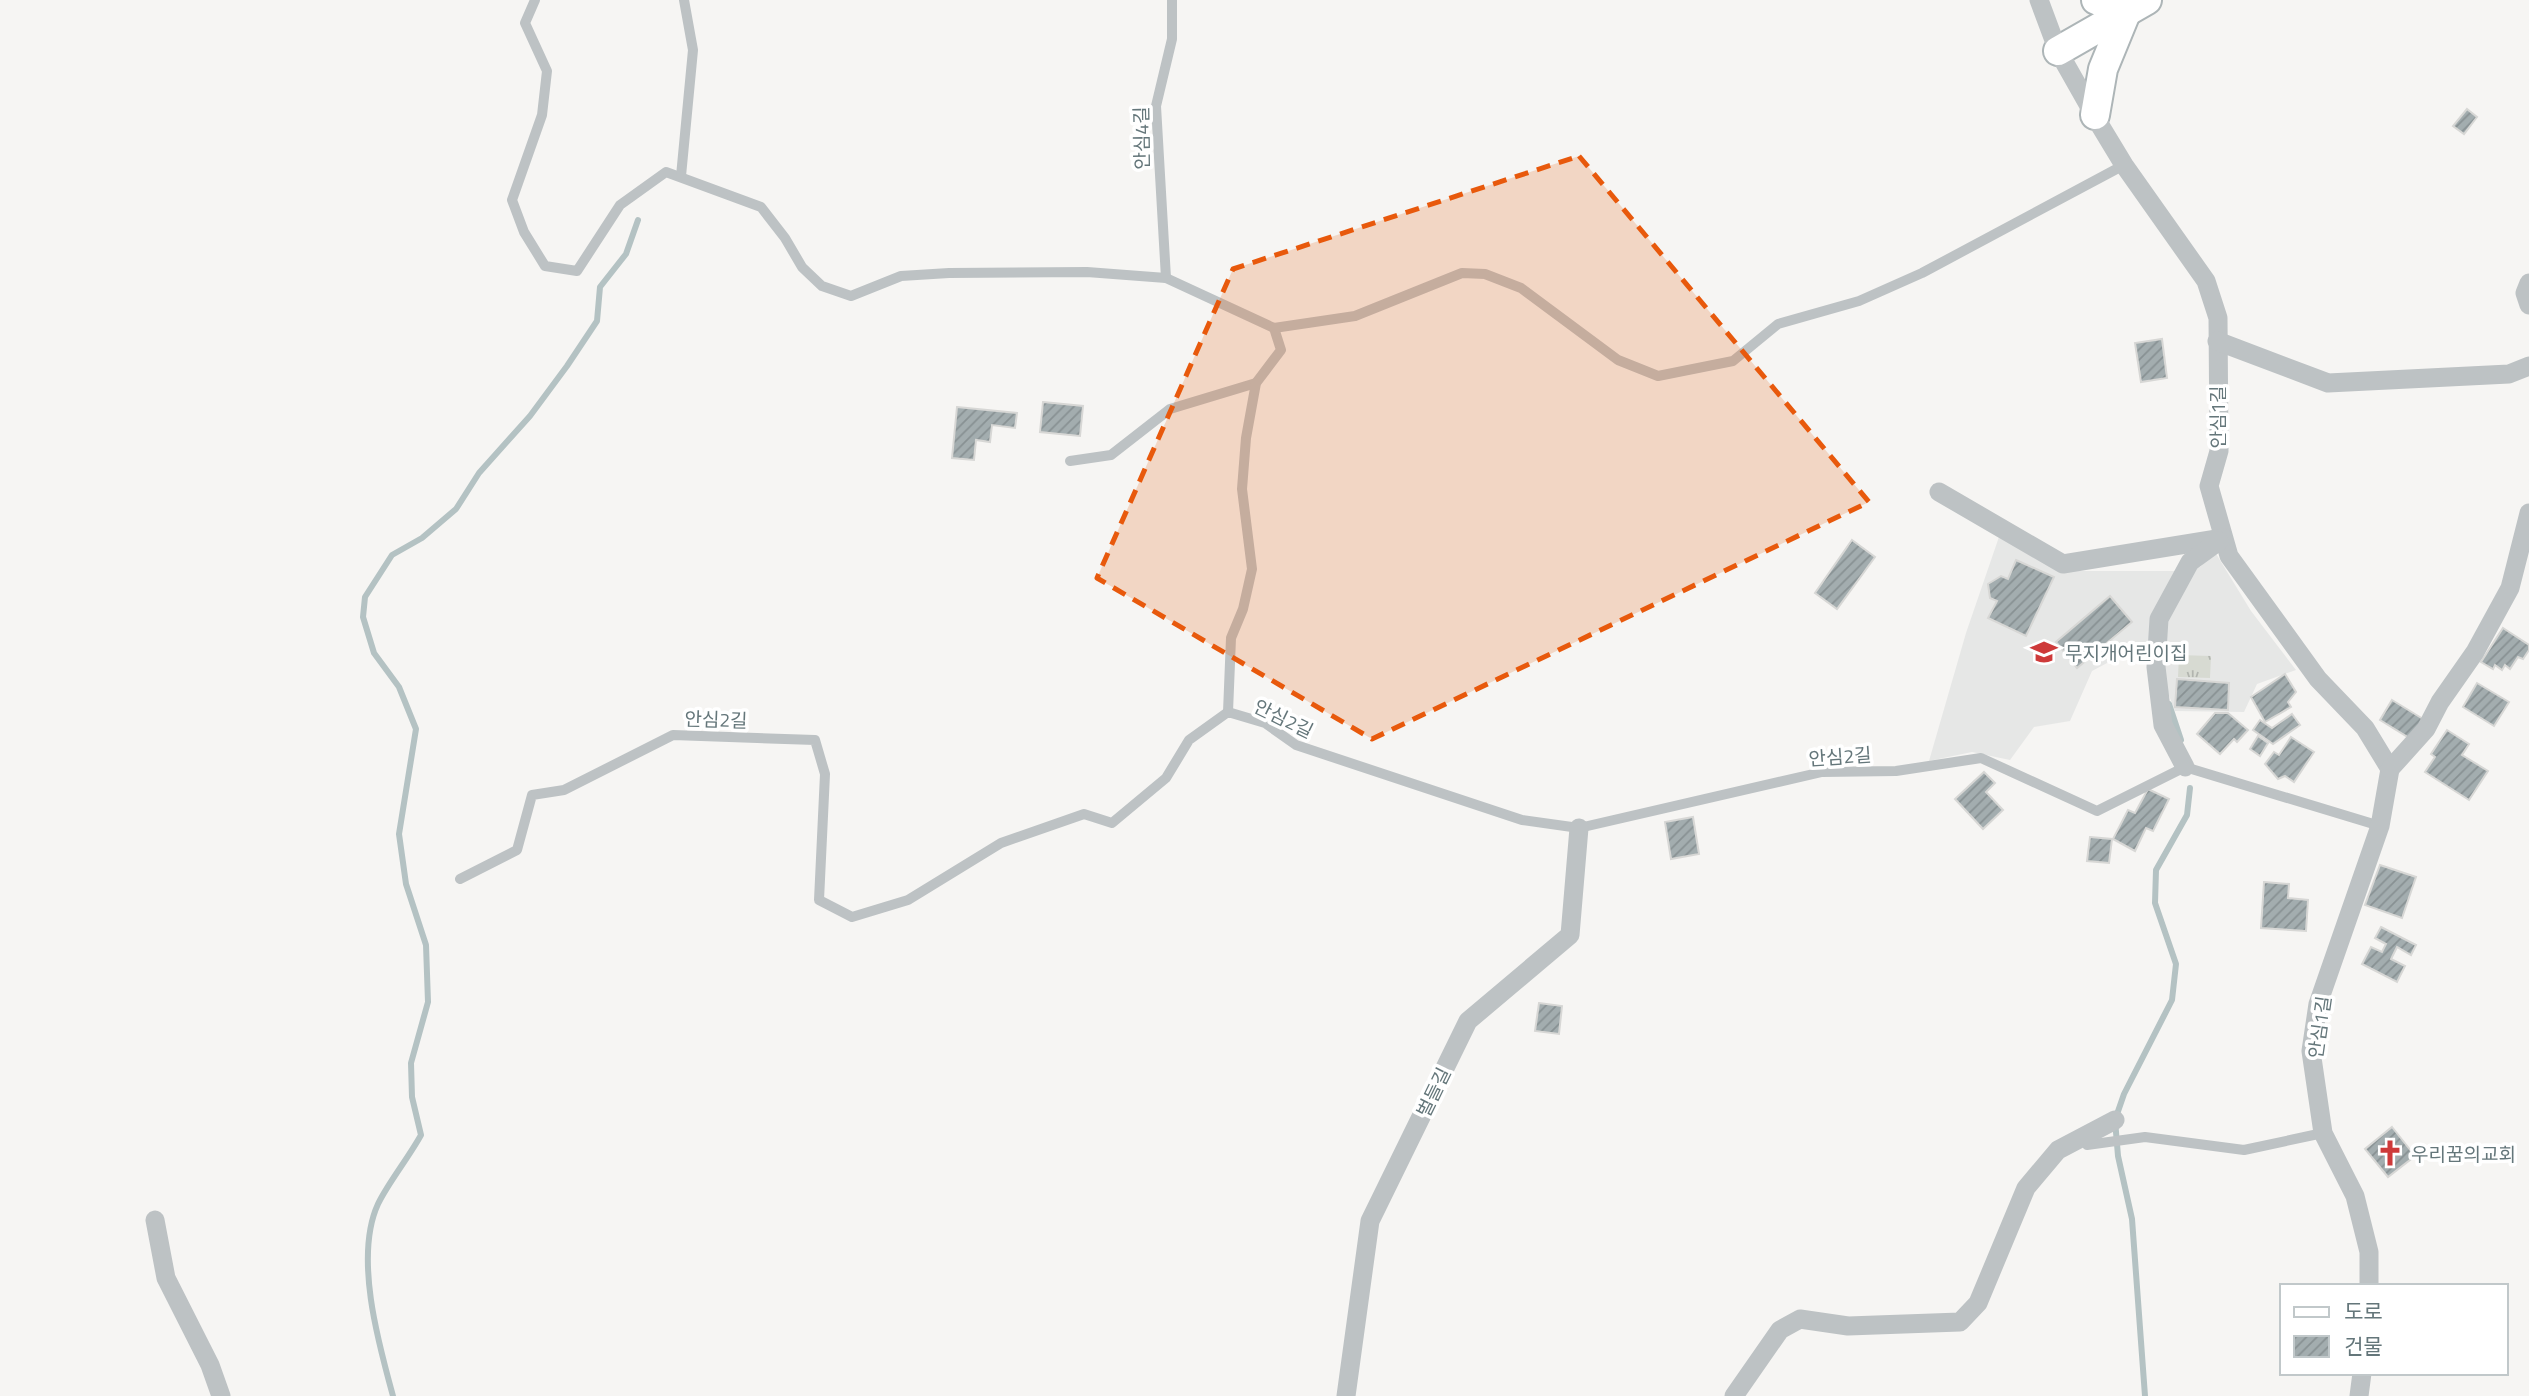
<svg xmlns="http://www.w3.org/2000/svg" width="2529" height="1396" viewBox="0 0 2529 1396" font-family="'Titillium Web','Noto Sans KR',sans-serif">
<defs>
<pattern id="park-tufts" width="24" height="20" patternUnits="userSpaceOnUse" patternTransform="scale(1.75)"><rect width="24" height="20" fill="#d7dad2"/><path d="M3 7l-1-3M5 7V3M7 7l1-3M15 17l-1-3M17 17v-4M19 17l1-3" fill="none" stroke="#b2b5af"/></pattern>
<pattern id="building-hatch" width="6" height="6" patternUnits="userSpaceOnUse" patternTransform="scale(1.75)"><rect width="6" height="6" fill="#a3adaf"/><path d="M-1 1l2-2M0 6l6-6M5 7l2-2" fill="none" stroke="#889193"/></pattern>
</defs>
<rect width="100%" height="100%" fill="#f6f5f3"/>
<!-- built -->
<polygon fill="#e6e7e6" points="2000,534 2071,571 2174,571 2200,567 2215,552 2251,611 2296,670 2257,684 2244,712 2175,711 2163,680 2160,635 2092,671 2070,721 2034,727 2010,760 1972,752 1929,761 1966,633"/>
<!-- park -->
<polygon fill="url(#park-tufts)" points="2179,655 2211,656 2210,678 2178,677"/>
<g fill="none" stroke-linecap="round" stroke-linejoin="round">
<!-- stream -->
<g stroke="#b4c2c3" stroke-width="6">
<polyline points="2169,704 2181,740"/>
<path d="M393,1396C378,1342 354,1256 378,1204C388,1183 409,1157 421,1135L412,1097L411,1063L428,1002L426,945L406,884L399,834L416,729L399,687L374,653L363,617L365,597L392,555L422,538L456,509L479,473L530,416L567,366L597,321L600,287L626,254L638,220"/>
<polyline points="2145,1396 2132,1219 2118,1156 2115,1120 2124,1094 2172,1000 2176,964 2155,903 2156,870 2187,815 2190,788"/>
</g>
</g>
<!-- building -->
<g fill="url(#building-hatch)" stroke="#d7d7d5" stroke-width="2">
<polygon points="2467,109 2477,117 2464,134 2453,126"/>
<polygon points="2162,339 2167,378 2141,382 2135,343"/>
<polygon points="1043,402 1083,406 1080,436 1040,432"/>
<polygon points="957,407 1017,413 1015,428 992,425 990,442 976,440 974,460 952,458"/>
<polygon points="1852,540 1875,557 1837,609 1815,593"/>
<polygon points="2016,560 2054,577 2026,636 1988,618 1997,601 1990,598 1988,584 2001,576 2008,579"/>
<polygon points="2110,596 2132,622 2077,668 2056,642"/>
<polygon points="2503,628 2529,645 2529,650 2523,659 2518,657 2510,669 2505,665 2502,670 2495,665 2493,669 2481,662"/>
<polygon points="2285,674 2296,692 2288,702 2291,707 2265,722 2251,697"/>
<polygon points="2177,679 2229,683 2228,710 2175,707"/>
<polygon points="2477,683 2509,702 2494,726 2463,707"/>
<polygon points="2392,700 2423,719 2411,739 2380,720"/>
<polygon points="2215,713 2228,713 2248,730 2237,742 2234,739 2220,754 2197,734"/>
<polygon points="2292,714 2300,725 2273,744 2253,730 2260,720 2272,728"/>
<polygon points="2447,730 2469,744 2462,755 2488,771 2469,800 2425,772 2435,757 2431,754"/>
<polygon points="2258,736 2268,743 2260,756 2250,749"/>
<polygon points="2291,737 2314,752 2294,782 2285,776 2278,779 2265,764 2274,752 2279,755"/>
<polygon points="1984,772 1995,783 1986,792 2003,810 1983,829 1955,799"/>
<polygon points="2148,789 2169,799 2153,831 2146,828 2135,851 2113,839 2128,810 2135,813"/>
<polygon points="1693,817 1699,854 1671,859 1665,822"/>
<polygon points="2090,837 2112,839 2109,863 2087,861"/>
<polygon points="2380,865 2416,877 2402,918 2365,905"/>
<polygon points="2264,882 2289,884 2288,898 2308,900 2306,931 2261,928"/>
<polygon points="2381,927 2416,945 2411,955 2397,947 2391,959 2405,966 2397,982 2362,964 2371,947 2382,952 2386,944 2375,938"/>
<polygon points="1539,1003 1562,1006 1559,1034 1535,1031"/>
<polygon points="2392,1127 2415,1156 2388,1177 2365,1149"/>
</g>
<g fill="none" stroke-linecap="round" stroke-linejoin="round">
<!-- secondary casing -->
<g stroke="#adb5b7" stroke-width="32">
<g id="secondary">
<polyline points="2058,51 2147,0"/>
<polyline points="2095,115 2103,69 2126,13 2096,0"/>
</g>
</g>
<!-- lane -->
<g stroke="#bdc2c4" stroke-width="10">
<polyline points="535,0 525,23 547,71 542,115 512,200 524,232 545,266 577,271 620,205 666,172 761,207 785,238 802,267 822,286 851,296 901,276 949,273 1087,272 1166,278 1274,328 1355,316 1462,273 1485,274 1521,288 1618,360 1658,376 1733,361 1778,324 1859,301 1922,273 2124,165"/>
<polyline points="681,176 693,50 684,0"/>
<polyline points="1166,278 1156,106 1172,39 1172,0"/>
<polyline points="1070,461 1111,455 1170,409 1256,383"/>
<polyline points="1228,712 1231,638 1243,609 1252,569 1242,489 1246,438 1256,383 1281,350 1274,328"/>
<polyline points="460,879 517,850 532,795 564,790 673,735 815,740 825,774 819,900 852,917 908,900 1001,843 1084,814 1112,823 1166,778 1189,740 1228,712 1265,723 1296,745 1522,820 1579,828 1822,772 1896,771 1981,758 2097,811 2185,767 2380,826"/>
<polyline points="2087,1145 2145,1137 2244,1150 2323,1133"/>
</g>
<!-- street -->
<g stroke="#bdc2c4" stroke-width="19">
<polyline points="2039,0 2058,51 2101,127 2124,165 2206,281 2218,318 2219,451 2209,486 2229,556 2318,679 2365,728 2390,769 2380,826 2318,1004 2311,1051 2323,1133 2355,1196 2369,1252 2369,1286"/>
<polyline points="2529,283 2525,293 2529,305"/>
<polyline points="2217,341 2328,383 2509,374 2529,366"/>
<polyline points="1939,492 2063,564 2223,538"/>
<polyline points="2185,767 2163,725 2156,667 2159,619 2190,562 2219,541"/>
<polyline points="2390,769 2426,729 2440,702 2475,652 2510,588 2529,513"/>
<polyline points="155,1220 166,1278 210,1365 221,1396"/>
<polyline points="1346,1396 1370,1221 1468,1021 1570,935 1579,828"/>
<polyline points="1734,1396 1780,1330 1800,1319 1848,1326 1960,1322 1978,1303 2026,1188 2058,1150 2115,1120"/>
<polyline points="2359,1396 2362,1373"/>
</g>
<!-- secondary -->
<use href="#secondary" stroke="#fff" stroke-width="28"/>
</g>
<!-- marked area -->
<path fill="#e8590c" fill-opacity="0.2" stroke="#e8590c" stroke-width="5" stroke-dasharray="14 9" stroke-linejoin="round" d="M1579,156L1869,502L1372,739L1097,578L1233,269Z"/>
<!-- icons -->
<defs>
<g id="school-bare" transform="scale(2.1)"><path d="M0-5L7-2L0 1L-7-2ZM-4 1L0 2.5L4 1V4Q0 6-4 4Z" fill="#ce3a3a" stroke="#fff" stroke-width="2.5" paint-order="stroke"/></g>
<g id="church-bare" transform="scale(2.1)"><path d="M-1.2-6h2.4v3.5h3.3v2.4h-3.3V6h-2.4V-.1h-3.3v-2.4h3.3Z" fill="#ce3a3a" stroke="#fff" stroke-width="2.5" paint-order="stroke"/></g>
</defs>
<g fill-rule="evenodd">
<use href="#school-bare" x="2044" y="652"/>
<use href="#church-bare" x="2390" y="1153"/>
</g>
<g text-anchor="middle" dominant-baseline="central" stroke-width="7" stroke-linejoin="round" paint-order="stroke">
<!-- street labels -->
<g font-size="19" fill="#64767a" stroke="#fff">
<text transform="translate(1141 138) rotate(-91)">안심4길</text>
<text transform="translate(2217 417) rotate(-90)">안심1길</text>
<text transform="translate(1284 718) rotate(26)">안심2길</text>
<text transform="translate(716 719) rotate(2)">안심2길</text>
<text transform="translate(1840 756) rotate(-4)">안심2길</text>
<text transform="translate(2319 1027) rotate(-82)">안심1길</text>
<text transform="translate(1433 1092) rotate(-64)">벌들길</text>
</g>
<!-- poi labels -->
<g font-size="19" fill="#64767a" stroke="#fff" text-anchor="start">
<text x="2065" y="652">무지개어린이집</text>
<text x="2411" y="1153">우리꿈의교회</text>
</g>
</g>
<!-- legend -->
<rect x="2280" y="1284" width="228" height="91" fill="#ffffff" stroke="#c1c8ca" stroke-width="2"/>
<rect x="2294" y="1307" width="35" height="10" fill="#ffffff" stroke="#c1c8ca" stroke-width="2"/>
<text x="2344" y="1319" font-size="21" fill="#64767a">도로</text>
<rect x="2294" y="1336" width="35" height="21" fill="url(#building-hatch)" stroke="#c1c8ca" stroke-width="2"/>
<text x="2344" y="1354" font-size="21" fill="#64767a">건물</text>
</svg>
